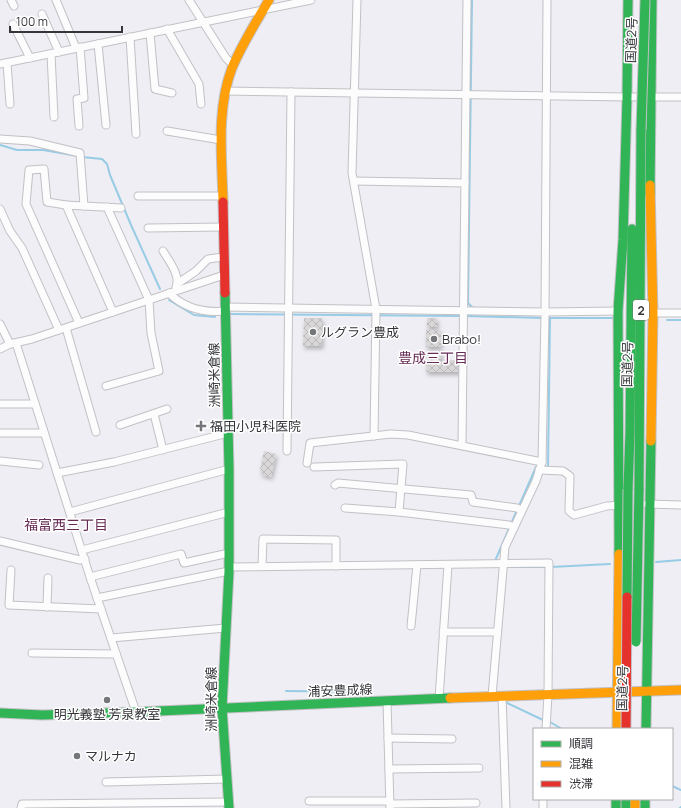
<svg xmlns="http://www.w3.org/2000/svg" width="681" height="808" viewBox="0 0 681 808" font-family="Manrope,'Noto Sans JP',sans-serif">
<defs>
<pattern id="building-cross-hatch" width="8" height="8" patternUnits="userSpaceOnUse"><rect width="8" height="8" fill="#d9d7d8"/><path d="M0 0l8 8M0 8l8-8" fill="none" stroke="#bbb9ba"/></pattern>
<filter id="shadow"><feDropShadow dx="1.5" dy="3" stdDeviation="2" flood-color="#0004"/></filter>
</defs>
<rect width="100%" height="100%" fill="#eeeef4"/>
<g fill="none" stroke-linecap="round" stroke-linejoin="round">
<!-- stream -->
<g stroke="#98cce5" stroke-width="2">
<polyline points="0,145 17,150 43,150 78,156"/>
<polyline points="82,157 102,159 107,164 110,175 131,225 160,289"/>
<polyline points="169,300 194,315 215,317"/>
<polyline points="230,314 461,316"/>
<polyline points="465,316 543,318"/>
<polyline points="472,316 472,307 468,303 472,0"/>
<polyline points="547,318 613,318"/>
<polyline points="667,320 681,320"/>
<polyline points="546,467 548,467 550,318"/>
<polyline points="519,506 536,467 538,466"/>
<polyline points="495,561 517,510"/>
<polyline points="656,562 681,560"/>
<polyline points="506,567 547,567"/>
<polyline points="551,567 610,564"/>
<polyline points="286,691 372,692"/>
<polyline points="505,702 543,720"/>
<polyline points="550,722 562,729"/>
<polyline points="672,786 681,790"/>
<polyline points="680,808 681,807"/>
</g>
</g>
<!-- building -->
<g fill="url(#building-cross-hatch)" filter="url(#shadow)">
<polygon points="304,318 322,318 322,346 303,346"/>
<rect x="427" y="318" width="10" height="9"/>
<rect x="426" y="330" width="15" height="17"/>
<polygon points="427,351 441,351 441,363 443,363 443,360 461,360 460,372 426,372"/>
<polygon points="264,451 276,454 271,477 261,474 262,470 260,470"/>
</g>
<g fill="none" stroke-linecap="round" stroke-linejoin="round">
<!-- street casing -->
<g stroke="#c1c1c6" stroke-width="9">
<g id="street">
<polyline points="11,0 14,6"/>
<polyline points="56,0 76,48"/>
<polyline points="189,0 226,58 233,65"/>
<polyline points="357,0 352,173 376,309 374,436"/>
<polyline points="42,14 59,52"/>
<polyline points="13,24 30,58"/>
<polyline points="167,29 199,84 201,104"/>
<polyline points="150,33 155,89 172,93"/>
<polyline points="130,37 136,134"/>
<polyline points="98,44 106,125"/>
<polyline points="51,54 54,117"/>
<polyline points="7,63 10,104"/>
<polyline points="0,64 311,0"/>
<polyline points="225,91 627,97 681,97"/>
<polyline points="79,126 77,99 84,98 80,47"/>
<polyline points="167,131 221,140"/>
<polyline points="0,139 30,141 80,153 84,206 66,205 113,312"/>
<polyline points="354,181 465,183"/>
<polyline points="138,196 221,196"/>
<polyline points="66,205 47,202 44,169 29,170 26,204 79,323"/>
<polyline points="84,206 121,208"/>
<polyline points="0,209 10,231 22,248 59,330"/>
<polyline points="148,228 222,227"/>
<path d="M163,251C169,261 181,276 176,287"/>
<polyline points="177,284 196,271 208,259 223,257"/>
<path d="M169,293C185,309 204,313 225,311"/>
<polyline points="225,307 545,312 618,311"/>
<polyline points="653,313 681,313"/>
<polyline points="0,324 10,344"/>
<polyline points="66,328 96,432"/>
<polyline points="16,343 90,577 136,712"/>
<polyline points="0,349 10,344 32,339 224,275"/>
<polyline points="106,386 159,371 151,333 149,300 107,207"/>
<polyline points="0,404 35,404"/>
<polyline points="154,414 163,450"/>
<polyline points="120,425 167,409"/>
<polyline points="0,433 44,433"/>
<polyline points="462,445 467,0"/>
<polyline points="287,451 291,92"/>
<polyline points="0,461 39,465"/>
<polyline points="307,463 310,443 391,434 408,435 542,462"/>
<polyline points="314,467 403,464 399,512"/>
<polyline points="539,470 563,471 570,476 569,511 574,515 607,506 621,505"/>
<polyline points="57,473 114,462 228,433"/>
<polyline points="335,485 338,483 471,495 473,502 517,508 521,510"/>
<polyline points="647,504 681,505"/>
<polyline points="345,508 399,512 509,525 514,527"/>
<polyline points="70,512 229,469"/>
<polyline points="0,541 80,560 85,559"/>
<polyline points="82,550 229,512"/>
<polyline points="262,566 263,539 336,540 336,566"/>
<polyline points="229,567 549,563 548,695 546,729"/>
<polyline points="11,570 9,605 101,609"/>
<polyline points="90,577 181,554 184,563 229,553"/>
<polyline points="97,598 229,571"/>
<polyline points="47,607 48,578"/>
<polyline points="411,626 417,565"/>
<polyline points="443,632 497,632"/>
<polyline points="111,638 226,628"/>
<polyline points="32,653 116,654"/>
<polyline points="492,696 505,547 536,481 542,462 545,315 547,0"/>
<polyline points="502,696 506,808"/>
<polyline points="439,699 448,565"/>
<polyline points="387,701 390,808"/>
<polyline points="388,738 452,739"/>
<polyline points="389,769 479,768"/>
<polyline points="106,782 227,779"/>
<polyline points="309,801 390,801"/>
<polyline points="390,804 476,803"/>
<polyline points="21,808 22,804 229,802"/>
<polyline points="543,808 543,799"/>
</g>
</g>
<!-- fast casing -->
<g stroke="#c1c1c6" stroke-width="11">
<g id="fast">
<polyline points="650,194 652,0"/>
<polyline points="225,293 229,469 229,571 222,708 229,808"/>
<polyline points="628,489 630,433 632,229"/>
<polyline points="639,490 641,130"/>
<polyline points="619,554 618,311 623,240 627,97 628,0"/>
<polyline points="0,713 42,715 136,712 450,698"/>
<polyline points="646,729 651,441"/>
<polyline points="616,799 616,808"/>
<polyline points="626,799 626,808"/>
<polyline points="645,799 645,808"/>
</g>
</g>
<!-- slow casing -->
<g stroke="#c1c1c6" stroke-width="11">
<g id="slow">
<polyline points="650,185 653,313 651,441"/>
<path d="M223,202C222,157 216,110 232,68C242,44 256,22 269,0"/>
<polyline points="450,698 681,690"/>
<polyline points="617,729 619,554"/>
<polyline points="635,799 635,808"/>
</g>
</g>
<!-- jam casing -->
<g stroke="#c1c1c6" stroke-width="11">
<polyline id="jam" points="223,202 225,293"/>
</g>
<!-- street -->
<use href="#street" stroke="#fcfcfd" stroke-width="7"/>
<!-- fast -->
<use href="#fast" stroke="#30b455" stroke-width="9"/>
<!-- slow -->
<use href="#slow" stroke="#ff9f0a" stroke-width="9"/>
<!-- jam -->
<use href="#jam" stroke="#e5322d" stroke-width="9"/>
<!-- fast-bridge casing -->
<g stroke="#c1c1c6" stroke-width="11" stroke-linecap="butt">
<g id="fast-bridge">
<polyline points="641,130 645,0"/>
<polyline points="627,597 628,489"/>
<polyline points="636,642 639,490"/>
</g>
</g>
<!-- jam-bridge casing -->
<g stroke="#c1c1c6" stroke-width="11" stroke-linecap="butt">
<polyline id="jam-bridge" points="626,729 627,597"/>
</g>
<!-- fast-bridge -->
<use href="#fast-bridge" stroke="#30b455" stroke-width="9"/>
<!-- jam-bridge -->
<use href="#jam-bridge" stroke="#e5322d" stroke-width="9"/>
</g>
<!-- markers -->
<g fill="#75767a" stroke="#fff" stroke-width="1.5">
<circle cx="313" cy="332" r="4"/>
<circle cx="434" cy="339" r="4"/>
<path d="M199 420h4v4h4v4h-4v4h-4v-4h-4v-4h4z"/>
<circle cx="107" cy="700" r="4"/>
<circle cx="77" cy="756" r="4"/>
</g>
<g text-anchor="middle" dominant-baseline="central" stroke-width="3" stroke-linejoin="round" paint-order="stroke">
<!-- shield labels -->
<rect fill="#fff" stroke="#717274" stroke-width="1" x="633" y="300" width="16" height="20" rx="3"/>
<g font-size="12" font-weight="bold" fill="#343539">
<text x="641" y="310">2</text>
</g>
<!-- street labels -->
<g font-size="13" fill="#343539" stroke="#fff">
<text transform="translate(631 40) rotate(-88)">国道2号</text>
<text transform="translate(627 364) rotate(-89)">国道2号</text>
<text transform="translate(214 375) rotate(-91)">洲崎米倉線</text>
<text transform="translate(622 688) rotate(-89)">国道2号</text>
<text transform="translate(340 690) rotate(-2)">浦安豊成線</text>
<text transform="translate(211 699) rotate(-90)">洲崎米倉線</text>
</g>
<!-- poi labels -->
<g font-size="13" fill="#343539" stroke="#fff" text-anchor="start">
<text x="321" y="332">ルグラン豊成</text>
<text x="442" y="339">Brabo!</text>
<text x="210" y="426">福田小児科医院</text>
<text x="107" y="714" text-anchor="middle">明光義塾 芳泉教室</text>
<text x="85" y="756">マルナカ</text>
</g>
<!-- neighbourhood labels -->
<g font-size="14" fill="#672c55" stroke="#fff">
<text x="433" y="357">豊成三丁目</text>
<text x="66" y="524">福富西三丁目</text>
</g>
</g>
<!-- legend -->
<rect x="533" y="728" width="140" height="72" fill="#ffffff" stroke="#aeaeb0"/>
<rect x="541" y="741" width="20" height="6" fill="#30b455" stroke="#aeaeb0"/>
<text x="569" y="748" font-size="12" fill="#343539">順調</text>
<rect x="541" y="761" width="20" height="6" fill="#ff9f0a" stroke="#aeaeb0"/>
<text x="569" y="768" font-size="12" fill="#343539">混雑</text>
<rect x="541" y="781" width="20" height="6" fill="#e5322d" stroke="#aeaeb0"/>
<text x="569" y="788" font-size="12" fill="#343539">渋滞</text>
<!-- scale -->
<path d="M10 26v6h112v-6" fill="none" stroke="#343539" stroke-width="2"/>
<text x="16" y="26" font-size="12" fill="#343539" stroke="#ffffff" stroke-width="3" paint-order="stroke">100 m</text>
</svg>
